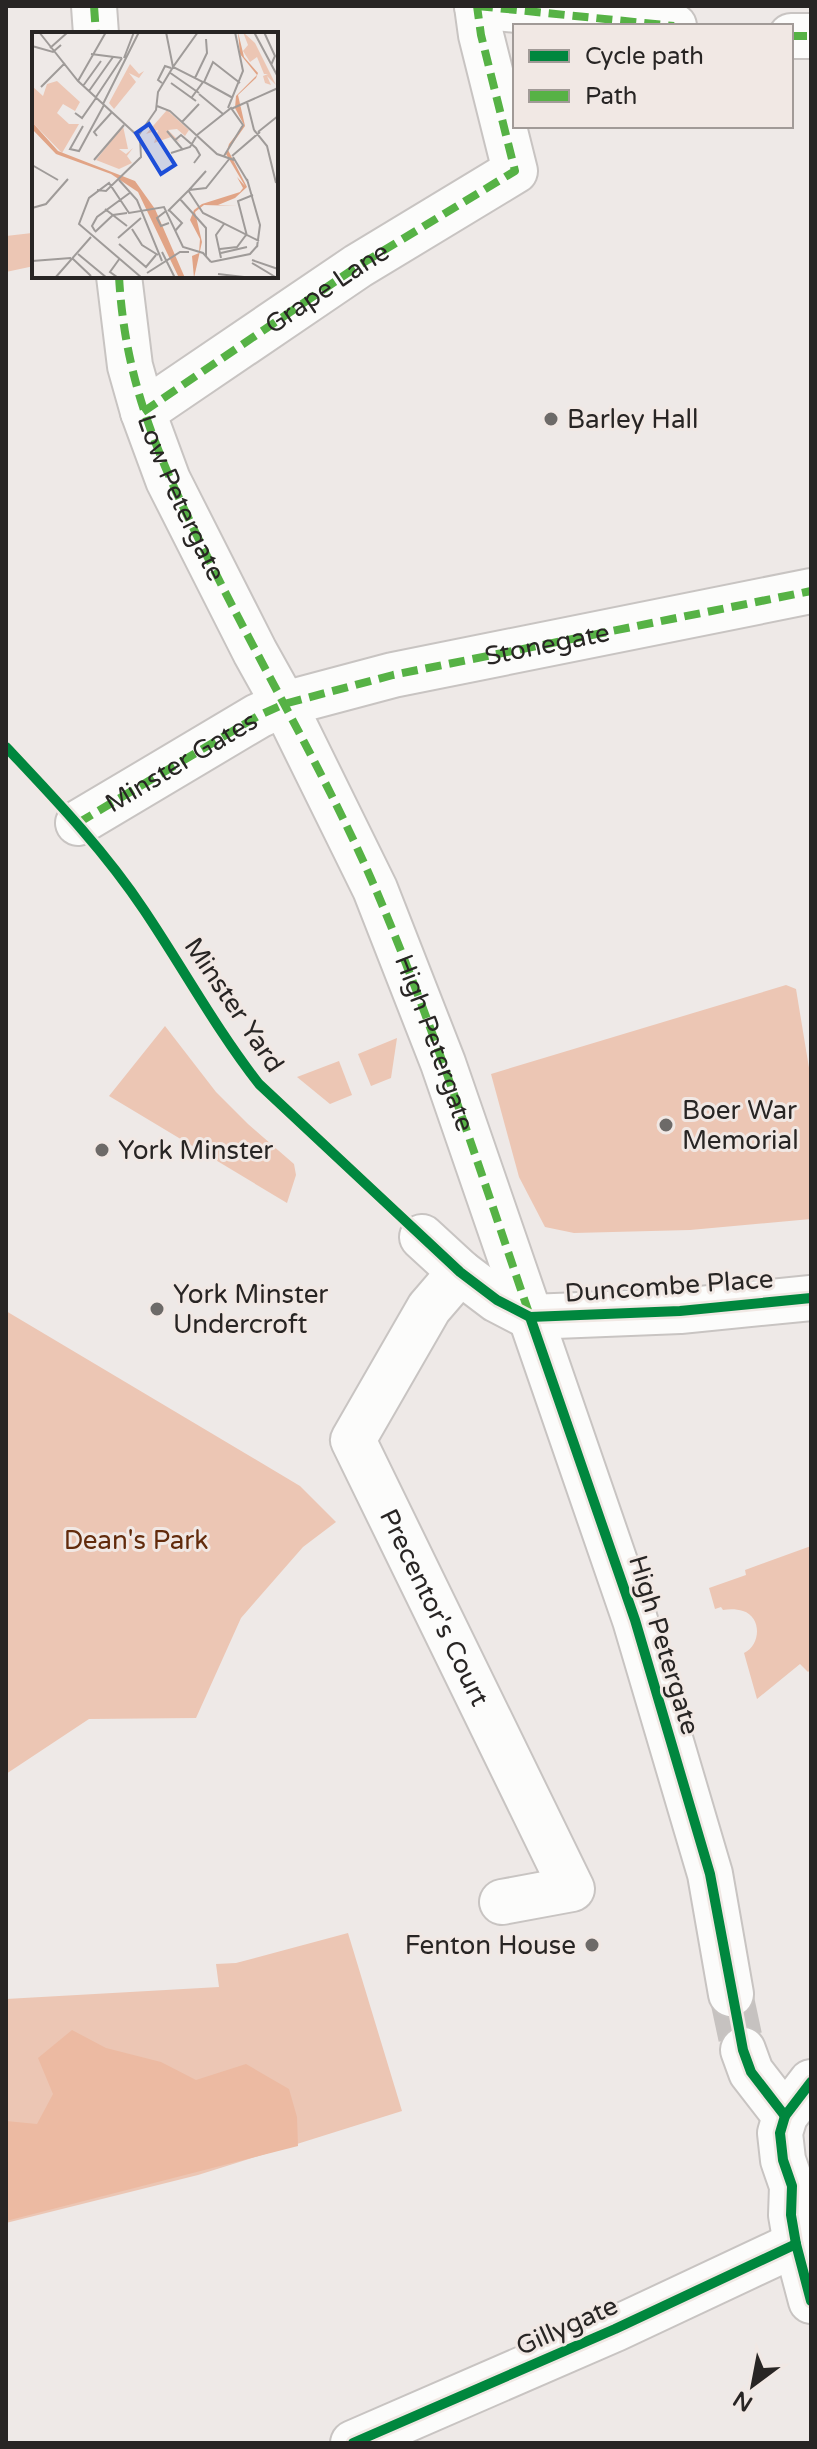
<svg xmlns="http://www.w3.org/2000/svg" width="817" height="2449" viewBox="0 0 817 2449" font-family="'Varela Round',sans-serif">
<rect width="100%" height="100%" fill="#eee9e7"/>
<!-- green -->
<g fill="#ecc6b4">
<polygon points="32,233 34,266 6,272 6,236"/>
<polygon points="786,985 796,989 811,1080 811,1219 690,1230 574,1233 545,1227 519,1177 491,1074"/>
<polygon points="165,1026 216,1092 248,1124 294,1164 296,1175 287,1203 109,1096"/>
<polygon points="397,1038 391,1078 371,1086 358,1054"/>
<polygon points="339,1061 352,1095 330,1104 297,1077"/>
<polygon points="6,1311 300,1486 336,1522 303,1547 241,1618 196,1718 89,1719 6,1774"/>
<path d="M811,1546V1669L808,1672L800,1664L757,1699L744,1653C761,1645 762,1617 743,1611C737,1609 729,1609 723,1610L721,1607L715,1609L709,1588L746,1575L745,1570Z"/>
<polygon points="348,1933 402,2111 198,2175 6,2223 6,1999 219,1987 216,1964 236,1963"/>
</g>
<!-- forest -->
<polygon fill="#ecbaa2" points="72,2030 106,2048 161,2062 196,2080 246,2064 289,2089 297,2117 298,2146 6,2221 6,2121 37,2124 53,2094 38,2058"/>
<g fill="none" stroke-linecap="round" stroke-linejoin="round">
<!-- minor-tunnel -->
<polyline stroke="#c6c2c0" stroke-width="44" stroke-dasharray="44 22" stroke-linecap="butt" points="731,1994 743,2050"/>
<!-- minor casing -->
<g stroke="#c8c4c2" stroke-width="48">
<g id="minor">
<polyline points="94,6 96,34"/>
<polyline points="477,6 674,26"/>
<polyline points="791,36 811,36"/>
<polyline points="119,276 130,366 143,412 168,480 255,652 284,704 375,889 443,1063 635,1620 710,1874 731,1994"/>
<path id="s1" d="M143,412L358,266L515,171L481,35L477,6"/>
<polyline points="78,823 258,716 284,704 393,675 811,591"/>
<polyline points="422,1237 460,1272 497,1300 530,1317 680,1311 811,1298"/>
<path id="s2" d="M460,1272L429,1308L353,1440L572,1889L502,1902"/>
<polyline points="743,2050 751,2072 785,2116"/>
</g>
</g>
<!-- major casing -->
<g stroke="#c8c4c2" stroke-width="48">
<g id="major">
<polyline points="811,2082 785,2116 780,2133 783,2160 792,2186 791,2215 796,2244 811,2301"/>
<polyline points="353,2443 615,2329 796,2244"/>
</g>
</g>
<!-- minor -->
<use href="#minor" stroke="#fcfcfb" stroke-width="44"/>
<!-- major -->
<use href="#major" stroke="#fcfcfb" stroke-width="44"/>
<!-- quiet -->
<g stroke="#56b245" stroke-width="8" stroke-dasharray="16 8" stroke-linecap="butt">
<polyline points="94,6 96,34"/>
<polyline points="477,6 674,26"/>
<polyline points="791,36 811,36"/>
<path id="s3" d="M119,276C125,390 165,472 215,572C268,678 329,781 376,890C435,1029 481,1174 530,1316"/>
<polyline points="143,412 358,266 515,171 481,35 477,6"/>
<path id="s4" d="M78,823L258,716L284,704L393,675L811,591"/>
</g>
<!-- cycleway casing -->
<g stroke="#f1e8e4" stroke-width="15">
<g id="cycleway">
<path d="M6,747C55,799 104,850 144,910C183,968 216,1029 259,1084L460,1272L497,1300L530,1317L680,1311L811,1298"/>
<polyline points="530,1317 635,1620 710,1874 743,2050 751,2072 785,2116"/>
<polyline points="811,2082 785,2116 780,2133 783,2160 792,2186 791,2215 796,2244 811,2301"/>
<polyline points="353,2443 615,2329 796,2244"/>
</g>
</g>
<!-- cycleway -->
<use href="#cycleway" stroke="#00873e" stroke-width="10"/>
</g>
<!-- markers -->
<g fill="#6d6a68" stroke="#f1e8e4" stroke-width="3">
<circle cx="551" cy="419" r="8"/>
<circle cx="666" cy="1125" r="8"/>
<circle cx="102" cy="1150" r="8"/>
<circle cx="157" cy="1309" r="8"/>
<circle cx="592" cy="1945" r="8"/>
</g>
<g text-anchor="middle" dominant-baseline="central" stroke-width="6" stroke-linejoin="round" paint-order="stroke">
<!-- street labels -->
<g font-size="26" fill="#282524" stroke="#f1e8e4">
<text stroke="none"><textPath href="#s1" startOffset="222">Grape Lane</textPath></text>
<text stroke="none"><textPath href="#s3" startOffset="232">Low Petergate</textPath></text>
<text stroke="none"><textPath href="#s4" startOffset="508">Stonegate</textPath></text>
<text stroke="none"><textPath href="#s4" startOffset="120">Minster Gates</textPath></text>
<text transform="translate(234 1005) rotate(56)">Minster Yard</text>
<text stroke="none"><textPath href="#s3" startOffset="834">High Petergate</textPath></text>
<text transform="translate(669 1286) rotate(-4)">Duncombe Place</text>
<text stroke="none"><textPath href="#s2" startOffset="386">Precentor's Court</textPath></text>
<text transform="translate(664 1645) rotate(73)">High Petergate</text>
<text transform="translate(567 2326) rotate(-24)">Gillygate</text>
</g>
<!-- poi labels -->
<g font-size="26" fill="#282524" stroke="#f1e8e4" text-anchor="start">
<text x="567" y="419">Barley Hall</text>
<text x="682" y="1110">Boer War<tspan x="682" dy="30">Memorial</tspan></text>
<text x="118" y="1150">York Minster</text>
<text x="173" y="1294">York Minster<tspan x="173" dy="30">Undercroft</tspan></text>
<text x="576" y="1945" text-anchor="end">Fenton House</text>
</g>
<!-- park labels -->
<g font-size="26" fill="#622b0c" stroke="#f1e8e4">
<text x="136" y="1540">Dean's Park</text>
</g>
</g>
<!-- overview -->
<g transform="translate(32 32)">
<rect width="246" height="246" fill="#eee9e7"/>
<path d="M211,0L223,11L244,53L235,44L239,53L233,51L231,44L236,42H232L225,25L218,30L211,19L216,13ZM98,32L107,42L112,39L107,46L97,41L104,50L82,77L77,71ZM25,49L48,70L43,79L31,72L25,81L37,92H47L30,121L0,90V54L11,64L15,52ZM135,78L157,98L153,104L145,97L136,98L148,110L139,105L122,111L126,98L114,102ZM91,94L96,117H87L94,122L101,116L95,124L100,131L87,137L64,128Z" fill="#ecc6b4"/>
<path d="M206,0L212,25L226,41L224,46L206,63L213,94L196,118L215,155L203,166L186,173L205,174L172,173L163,180L170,210L162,246L160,224L167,221L168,207L158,188L162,178L170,172L208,160L211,156L205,145L213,154L194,122L197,112L212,93L203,76L204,64L225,43L208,22ZM0,90L26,119L103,149L123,177L153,246H147L106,160L79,142L24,122L0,97Z" fill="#e1a486"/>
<path fill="none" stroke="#9f9b99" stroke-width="2" d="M7,0L46,49L108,106L109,125L74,159L65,158M222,0L246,45M232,0L243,24L239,33M0,14L21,20L29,13M18,16L36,0M59,22L90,26M92,26L102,0M137,40L167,61M163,46L175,21L174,7M46,49L74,0M130,51L126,48L133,34L139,36M139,51L164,69M51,54L69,29M9,55L33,31M57,59L81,25M167,62L191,82M64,65L90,26M160,65L171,50L141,35L166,0M201,66L172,50L181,30L208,51M215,70L222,98M71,72L107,0M125,74L138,79L185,122L202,128M196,76L211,39L203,0M199,77L246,56M43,81L50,86L64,66M150,90L167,72M51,94L38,117L47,119L72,73M222,98L235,114L244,151M135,99L151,118M226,100L246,84M165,103L199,76L211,93L192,124M65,104L62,100L80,80M106,104L124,78L126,60L141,35L134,0M142,109L149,103L164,116L168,123L162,131M139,121L158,115L164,105M200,124L228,100M201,125L216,150M62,128L92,93M0,133L26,148M215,147L228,193L225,215M87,148L105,168L130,229M156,158L171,181L227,209M157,158L174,156L198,126M157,158L174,139M148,167L174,196V224M0,176L14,172L36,147M73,177L95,194M137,178L150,191L143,199M134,179L125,186L129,194L137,191M136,179L157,158M100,197L110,213L126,223M63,199L60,194L65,185L99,160M63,200L81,183L95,181M215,204L206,169L221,163M86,206L109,186M87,212L114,235L124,223M188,217L205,215L214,203M130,220L143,246M189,221L215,215M46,222L75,246M40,226L59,244M189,226L184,203L192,192M220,228L246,237M0,229L39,226M179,230L218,222L226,213M220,231L245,246M115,241L148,220H157M186,242L212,245M85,245L78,240L88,226M23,246L59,205M110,246L47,192L57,166L77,151L97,181L132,175L151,215L171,221L179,230"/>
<path fill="#1d4ed8" fill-opacity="0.15" stroke="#1d4ed8" stroke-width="4" d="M117,92L143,133L129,142L104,101Z"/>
<rect width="246" height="246" fill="none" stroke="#282524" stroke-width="4"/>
</g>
<!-- border -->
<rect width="817" height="2449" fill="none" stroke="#282524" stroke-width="16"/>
<!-- legend -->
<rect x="513" y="24" width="280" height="104" fill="#f1e8e4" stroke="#a19a97" stroke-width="2"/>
<rect x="529" y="50" width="40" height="12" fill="#00873e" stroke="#a19a97" stroke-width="2"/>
<text x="585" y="64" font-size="24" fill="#282524">Cycle path</text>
<rect x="529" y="90" width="40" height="12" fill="#56b245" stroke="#a19a97" stroke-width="2"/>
<text x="585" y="104" font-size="24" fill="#282524">Path</text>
<!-- north arrow -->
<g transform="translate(753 2385) rotate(212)" stroke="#f1e8e4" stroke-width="6" paint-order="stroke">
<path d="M0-6L14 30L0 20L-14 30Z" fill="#282524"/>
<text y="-12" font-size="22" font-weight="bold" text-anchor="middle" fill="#282524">N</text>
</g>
</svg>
